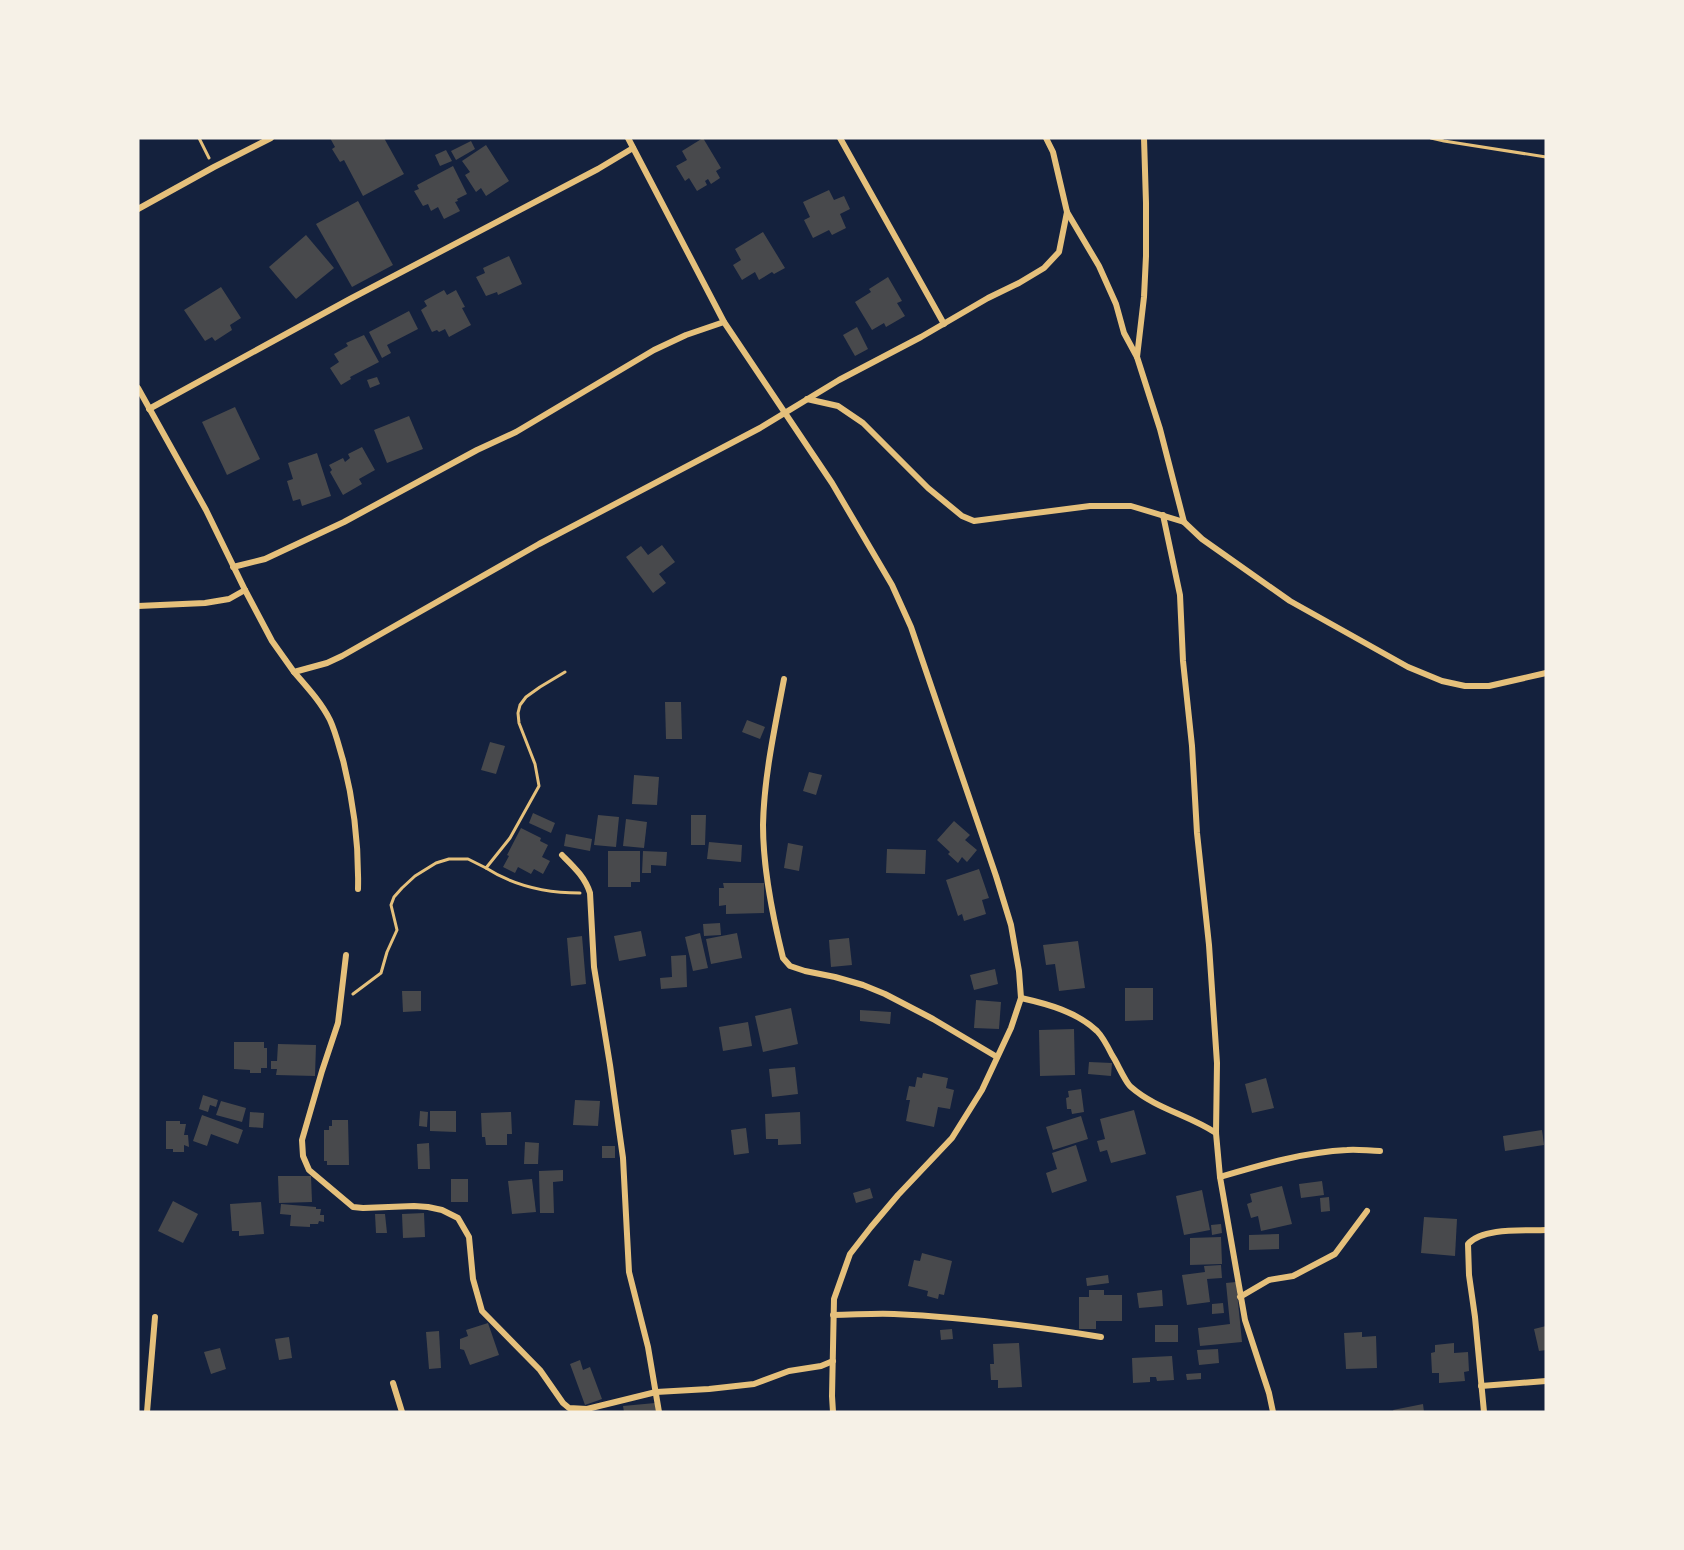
<svg xmlns="http://www.w3.org/2000/svg" width="1684" height="1550" viewBox="0 0 1684 1550" font-family="Merriweather,serif">
<rect width="100%" height="100%" fill="#14213d"/>
<!-- building -->
<g fill="#48494c">
<polygon points="330,138 384,138 404,174 363,196 344,160 340,162 332,149 335,147"/>
<polygon points="703,138 721,168 716,171 720,178 711,184 708,179 705,181 707,185 697,191 689,178 685,181 676,166 687,160 682,151"/>
<polygon points="471,141 475,149 456,160 451,151"/>
<polygon points="486,145 509,181 486,196 481,188 476,192 465,175 470,172 462,161"/>
<polygon points="446,150 452,161 440,166 435,155"/>
<polygon points="453,166 467,194 457,199 458,201 455,202 460,211 444,219 438,207 431,211 428,204 423,206 414,191 419,189 417,185"/>
<polygon points="829,190 834,200 844,196 850,209 840,214 846,228 832,235 829,230 813,238 804,220 810,217 803,202"/>
<polygon points="358,201 393,265 352,287 316,224"/>
<polygon points="763,232 785,268 774,274 772,272 759,280 755,272 742,280 733,265 741,260 735,249"/>
<polygon points="306,235 334,268 296,299 269,267"/>
<polygon points="509,256 522,284 498,295 497,292 486,296 476,277 485,273 483,268"/>
<polygon points="888,277 902,301 897,303 905,316 886,327 884,323 872,330 855,302 871,292 869,289"/>
<polygon points="221,287 241,318 230,325 232,330 215,341 212,337 205,341 184,310"/>
<polygon points="444,290 447,295 456,290 465,307 462,308 471,325 449,337 445,329 439,332 437,330 432,332 421,310 427,306 424,301"/>
<polygon points="409,311 418,329 387,345 391,353 382,358 369,332"/>
<polygon points="857,327 868,349 855,356 843,335"/>
<polygon points="364,335 379,362 350,377 351,379 341,385 330,368 339,362 334,354 348,346 346,343"/>
<polygon points="377,377 380,384 370,388 367,380"/>
<polygon points="235,407 260,459 227,475 202,422"/>
<polygon points="409,416 423,449 387,463 374,430"/>
<polygon points="362,447 375,470 359,479 362,484 343,495 330,472 332,470 329,465 343,458 345,462 350,458 348,454"/>
<polygon points="317,453 331,496 302,506 300,499 293,501 287,481 293,479 288,463"/>
<polygon points="662,545 675,562 659,574 666,583 653,593 626,557 641,546 648,555"/>
<polygon points="665,702 681,702 682,739 666,739"/>
<polygon points="747,720 765,727 760,739 742,732"/>
<polygon points="490,742 505,746 496,774 481,770"/>
<polygon points="809,772 822,775 816,795 803,791"/>
<polygon points="634,775 659,777 657,805 632,804"/>
<polygon points="533,813 555,823 551,833 529,823"/>
<polygon points="598,815 619,817 616,847 594,845"/>
<polygon points="691,815 706,815 705,845 691,845"/>
<polygon points="626,819 647,822 644,848 623,846"/>
<polygon points="954,821 970,835 965,840 977,850 967,862 962,857 958,863 948,854 950,852 937,840"/>
<polygon points="521,828 541,838 540,841 548,845 542,857 550,861 543,874 534,869 531,874 518,867 515,873 503,867 509,856 507,855"/>
<polygon points="566,834 592,839 590,851 564,846"/>
<polygon points="709,842 742,845 741,862 707,859"/>
<polygon points="788,843 803,846 799,871 784,868"/>
<polygon points="887,849 926,850 925,874 886,873"/>
<polygon points="608,851 640,851 640,882 631,882 631,887 608,887"/>
<polygon points="643,851 667,852 666,866 651,865 651,873 642,873"/>
<polygon points="979,869 989,898 982,900 986,914 964,921 962,914 958,916 946,880"/>
<polygon points="723,883 764,883 764,913 726,914 726,905 719,906 719,888 724,888"/>
<polygon points="720,923 721,935 704,936 703,924"/>
<polygon points="641,931 646,956 619,961 614,936"/>
<polygon points="700,933 708,968 693,971 685,937"/>
<polygon points="737,933 742,958 711,964 706,939"/>
<polygon points="582,936 586,984 571,986 567,938"/>
<polygon points="849,938 852,965 831,967 829,940"/>
<polygon points="1078,941 1085,988 1059,991 1055,964 1046,965 1043,945"/>
<polygon points="686,955 687,987 661,989 660,978 672,977 671,956"/>
<polygon points="995,969 998,984 974,990 970,975"/>
<polygon points="1125,988 1153,988 1153,1020 1125,1021"/>
<polygon points="402,991 421,991 421,1011 403,1012"/>
<polygon points="976,1000 1001,1002 999,1029 974,1028"/>
<polygon points="791,1008 798,1044 763,1052 755,1016"/>
<polygon points="860,1010 891,1012 890,1024 860,1021"/>
<polygon points="748,1022 752,1046 723,1051 719,1027"/>
<polygon points="1074,1029 1075,1075 1040,1076 1039,1030"/>
<polygon points="234,1042 264,1042 264,1048 267,1048 267,1068 261,1068 261,1073 250,1073 250,1070 234,1069"/>
<polygon points="278,1044 316,1045 315,1076 276,1075 277,1069 271,1069 271,1061 277,1061"/>
<polygon points="1089,1062 1112,1063 1111,1076 1088,1074"/>
<polygon points="795,1067 798,1094 772,1097 769,1069"/>
<polygon points="923,1073 948,1078 946,1088 954,1090 950,1109 938,1107 934,1127 906,1121 910,1100 906,1100 909,1086 915,1087 917,1077 922,1078"/>
<polygon points="1266,1078 1274,1108 1252,1113 1245,1084"/>
<polygon points="1081,1089 1084,1112 1072,1114 1071,1109 1067,1109 1066,1098 1069,1097 1068,1091"/>
<polygon points="203,1095 218,1100 216,1107 210,1105 208,1112 199,1109"/>
<polygon points="575,1100 600,1101 598,1126 573,1125"/>
<polygon points="221,1101 246,1108 242,1122 216,1115"/>
<polygon points="1134,1110 1146,1154 1111,1163 1107,1150 1100,1152 1097,1141 1105,1139 1100,1119"/>
<polygon points="420,1111 428,1112 427,1127 419,1126"/>
<polygon points="430,1111 456,1111 456,1132 430,1131"/>
<polygon points="250,1112 264,1113 263,1128 249,1127"/>
<polygon points="511,1112 512,1134 507,1134 507,1145 486,1145 485,1137 482,1137 481,1113"/>
<polygon points="800,1112 801,1144 778,1145 778,1139 766,1139 765,1114"/>
<polygon points="202,1115 243,1130 238,1144 211,1134 207,1146 193,1141"/>
<polygon points="1081,1116 1088,1139 1053,1150 1046,1127"/>
<polygon points="332,1120 348,1120 349,1165 327,1165 327,1161 324,1161 324,1130 329,1130 329,1126 332,1126"/>
<polygon points="166,1121 180,1121 180,1124 186,1124 184,1135 188,1135 189,1147 184,1145 184,1152 173,1152 173,1149 166,1149"/>
<polygon points="746,1128 749,1153 734,1155 731,1130"/>
<polygon points="1542,1130 1544,1145 1505,1151 1503,1136"/>
<polygon points="525,1142 539,1143 538,1164 524,1164"/>
<polygon points="429,1143 430,1169 418,1169 417,1144"/>
<polygon points="1076,1145 1087,1181 1052,1193 1046,1173 1057,1169 1052,1153"/>
<rect x="602" y="1146" width="13" height="12"/>
<polygon points="563,1170 563,1181 553,1182 554,1213 540,1213 539,1171"/>
<polygon points="278,1176 311,1176 312,1202 279,1203"/>
<rect x="451" y="1179" width="17" height="23"/>
<polygon points="532,1179 536,1212 512,1214 508,1181"/>
<polygon points="1322,1181 1324,1195 1301,1198 1299,1184"/>
<polygon points="1282,1186 1292,1224 1261,1231 1258,1216 1251,1218 1247,1204 1252,1202 1250,1194"/>
<polygon points="870,1188 873,1198 856,1203 853,1193"/>
<polygon points="1202,1190 1210,1230 1184,1235 1176,1196"/>
<polygon points="1329,1197 1330,1211 1321,1212 1320,1198"/>
<polygon points="173,1201 198,1214 183,1243 158,1231"/>
<polygon points="261,1202 264,1234 239,1236 239,1231 232,1231 230,1204"/>
<polygon points="281,1204 316,1207 316,1209 321,1209 320,1215 324,1215 324,1222 319,1221 318,1224 310,1224 310,1227 290,1226 291,1215 280,1214"/>
<polygon points="424,1213 425,1237 403,1238 402,1214"/>
<polygon points="375,1214 385,1214 387,1233 376,1233"/>
<polygon points="1424,1217 1457,1219 1455,1256 1421,1253"/>
<polygon points="1221,1224 1222,1233 1212,1235 1211,1225"/>
<polygon points="1279,1234 1279,1249 1249,1250 1249,1235"/>
<polygon points="1221,1237 1222,1264 1190,1265 1190,1238"/>
<polygon points="922,1253 952,1261 944,1295 939,1294 938,1299 927,1296 928,1291 908,1286 914,1260 920,1261"/>
<polygon points="1221,1265 1222,1278 1207,1279 1210,1302 1187,1305 1182,1275 1205,1272 1204,1266"/>
<polygon points="1108,1275 1109,1283 1087,1286 1086,1278"/>
<polygon points="1236,1282 1242,1342 1200,1346 1198,1328 1230,1324 1226,1283"/>
<polygon points="1089,1290 1104,1290 1104,1295 1122,1295 1122,1321 1096,1321 1096,1329 1079,1329 1079,1297 1089,1297"/>
<polygon points="1162,1290 1163,1306 1139,1308 1137,1293"/>
<polygon points="1223,1303 1224,1313 1212,1314 1212,1304"/>
<polygon points="488,1323 499,1355 470,1365 464,1350 460,1349 460,1339 468,1336 466,1330"/>
<rect x="1155" y="1325" width="23" height="17"/>
<polygon points="1546,1326 1546,1350 1539,1351 1534,1329"/>
<polygon points="952,1329 953,1339 941,1340 940,1330"/>
<polygon points="439,1331 441,1368 429,1369 426,1332"/>
<polygon points="1362,1332 1362,1337 1376,1336 1377,1368 1346,1369 1344,1333"/>
<polygon points="289,1337 292,1358 279,1360 275,1339"/>
<polygon points="1019,1343 1022,1387 998,1388 998,1380 991,1380 990,1364 994,1364 993,1344"/>
<polygon points="1454,1343 1454,1353 1468,1352 1469,1371 1464,1372 1465,1381 1439,1383 1439,1373 1432,1373 1431,1353 1435,1352 1435,1345"/>
<polygon points="220,1348 226,1369 211,1374 204,1352"/>
<polygon points="1218,1349 1219,1363 1199,1365 1197,1350"/>
<polygon points="1172,1356 1174,1380 1157,1381 1156,1377 1150,1377 1150,1382 1133,1383 1132,1358"/>
<polygon points="580,1360 583,1370 590,1367 602,1399 585,1405 570,1364"/>
<polygon points="1201,1373 1201,1379 1187,1380 1186,1374"/>
<polygon points="655,1403 656,1412 624,1412 623,1406"/>
<polygon points="1423,1404 1424,1412 1394,1412 1393,1410"/>
</g>
<g fill="none" stroke-linecap="round" stroke-linejoin="round">
<!-- path -->
<g stroke="#e5c07b" stroke-width="3">
<polyline points="199,138 209,158"/>
<polyline points="1431,138 1444,141 1546,157"/>
<path d="M486,868C514,886 546,893 580,893"/>
<polyline points="353,994 381,973 387,952 397,930 391,905 394,897 402,888 415,876 436,863 449,859 468,859 486,868 510,838 539,786 535,764 519,723 518,713 520,705 526,697 540,687 565,672"/>
</g>
<!-- minor -->
<g stroke="#e5c07b" stroke-width="6">
<polyline points="628,138 724,322 832,483 892,585 911,627 996,876 1011,925 1019,971 1021,998 1011,1028 982,1090 952,1138 898,1195 871,1227 850,1254 834,1299 832,1396 833,1412"/>
<polyline points="840,138 944,324"/>
<polyline points="1046,138 1053,152 1067,212 1099,266 1116,304 1124,333 1137,357"/>
<polyline points="1144,138 1146,203 1146,256 1144,297 1137,357 1160,429 1184,522"/>
<polyline points="138,209 214,167 271,138"/>
<polyline points="138,388 206,510 245,590 272,641 294,672 327,663 342,656 539,544 760,428 839,380 921,337 988,298 1019,283 1044,268 1059,252 1067,212"/>
<polyline points="807,399 838,406 863,423 928,488 962,516 974,521 1090,506 1131,506 1184,522 1202,539 1290,601 1408,667 1442,681 1465,686 1489,686 1546,673"/>
<polyline points="149,409 350,299 598,169 633,148"/>
<polyline points="1163,515 1180,595 1183,661 1192,746 1197,833 1209,945 1217,1063 1216,1133 1220,1177 1245,1320 1269,1393 1273,1412"/>
<polyline points="233,567 265,559 344,522 477,450 516,432 654,350 686,335 724,322"/>
<polyline points="138,606 205,603 229,599 245,590"/>
<path d="M294,672C307,687 321,702 330,720C336,733 339,747 343,760C354,803 359,845 358,889"/>
<path d="M784,679C775,727 764,776 763,825C763,867 773,918 783,958L790,966L805,971L835,977L863,985L885,994L933,1019L997,1057"/>
<path d="M562,855C574,867 585,877 590,893L594,967L610,1065L623,1158L629,1272L648,1347L659,1412"/>
<polyline points="346,955 338,1023 322,1071 302,1140 303,1156 309,1170 353,1207 363,1208 414,1206 428,1207 442,1210 458,1218 469,1237 473,1279 482,1311 540,1370 563,1403 569,1408 587,1409 656,1392 709,1389 754,1384 789,1371 821,1366 833,1361"/>
<path d="M1021,998C1048,1004 1077,1012 1097,1031C1103,1037 1108,1047 1112,1055C1117,1062 1125,1082 1131,1087C1156,1109 1189,1115 1216,1133"/>
<path d="M1220,1177C1261,1165 1304,1152 1347,1150C1358,1149 1369,1151 1380,1151"/>
<polyline points="1240,1297 1269,1280 1293,1276 1335,1254 1367,1211"/>
<path d="M833,1315C853,1315 874,1313 894,1314C963,1317 1032,1326 1101,1337"/>
<polyline points="393,1383 402,1412"/>
<polyline points="1481,1386 1546,1381"/>
<polyline points="147,1412 155,1317"/>
<path d="M1484,1412L1475,1317L1469,1275L1468,1244C1483,1227 1525,1231 1546,1230"/>
</g>
</g>
<!-- border -->
<rect width="1684" height="1550" fill="none" stroke="#f6f1e7" stroke-width="279"/>
</svg>
